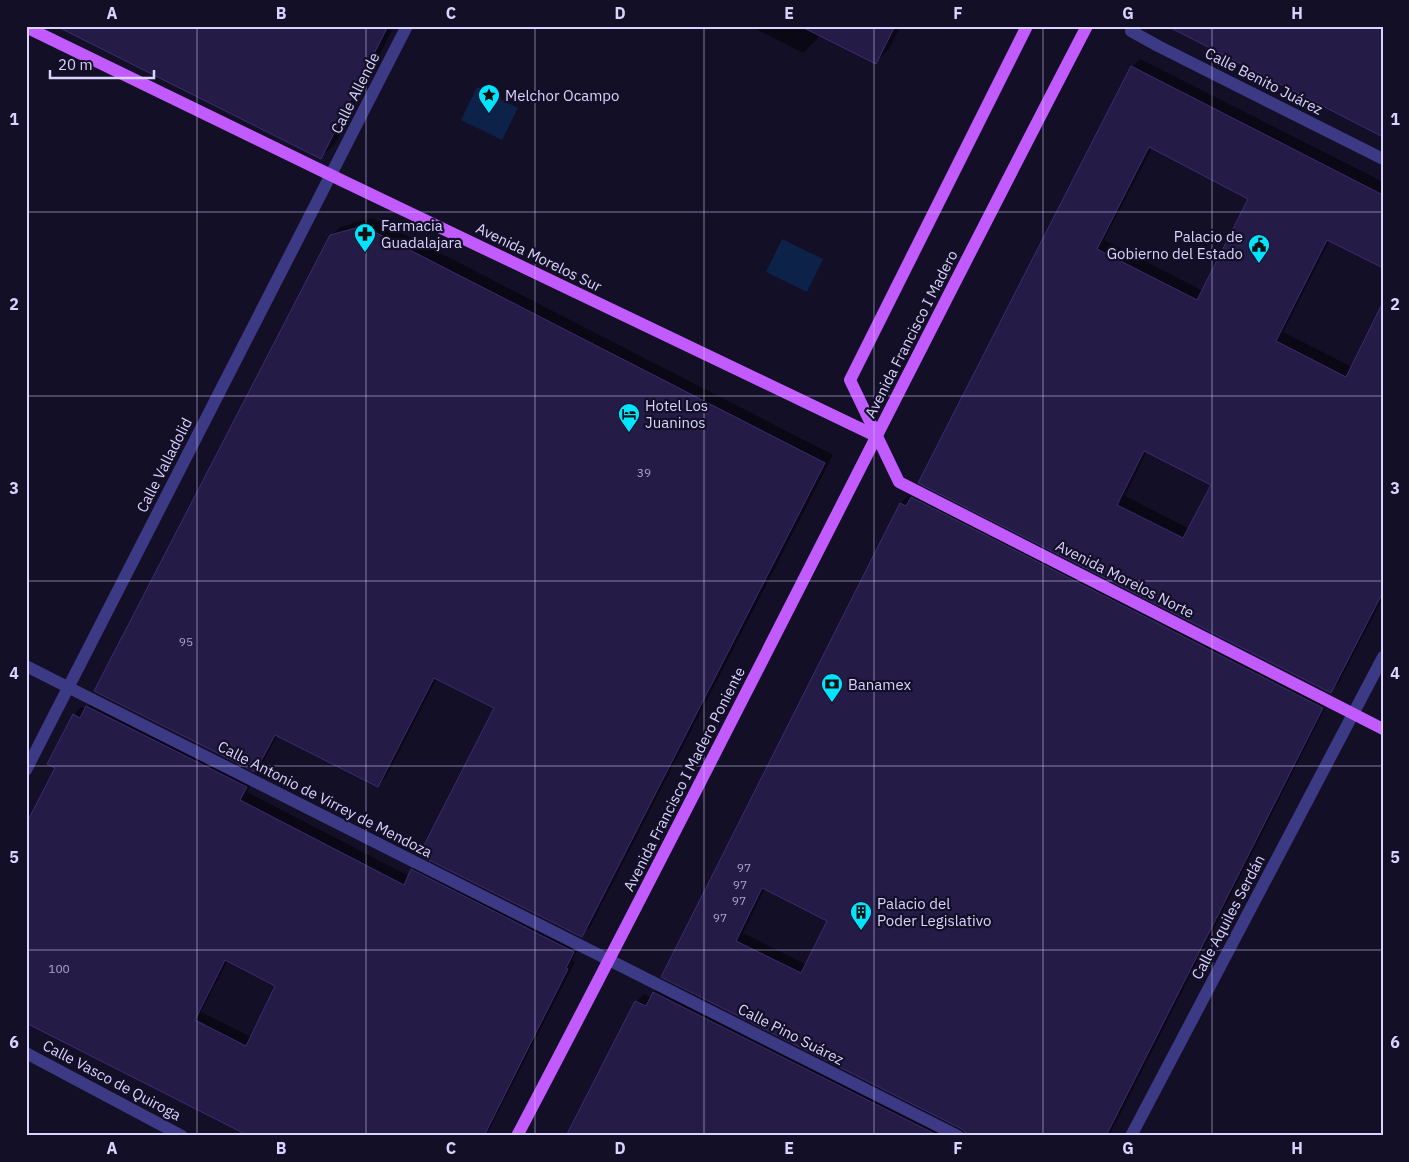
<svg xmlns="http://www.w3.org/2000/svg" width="1409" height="1162" viewBox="0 0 1409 1162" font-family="'IBM Plex Sans',sans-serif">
<rect width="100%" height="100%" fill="#130f26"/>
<!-- water -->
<g fill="#0c2248">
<polygon points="477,87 518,108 502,140 461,120"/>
<polygon points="782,239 823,259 807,292 766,272"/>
</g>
<!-- shadow -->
<g fill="#0007" fill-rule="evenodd">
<polygon points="59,26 394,26 335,144 321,157"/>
<polygon points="750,26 901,26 889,49 875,63 819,34 817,39 803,53"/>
<path d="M1140,59L1383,182V266L1330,240L1283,332L1352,367L1383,305V597L1339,683L1330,692L920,482L1132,67ZM1152,148L1250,198L1203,291L1104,240ZM1147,451L1212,484L1190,529L1125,496Z"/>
<polygon points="372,218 833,455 590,927 581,936 495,708 437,678 386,777 378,786 278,735 263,762 255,771 331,236 340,227"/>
<path d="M920,490L1330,699L1109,1136H968L963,1128L662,976L901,503L909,495L913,497ZM765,888L829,921L807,965L743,933Z"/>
<path d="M95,699L254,779L247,792L409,876L412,870L420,862L581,944L572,960L575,962L486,1136H252L57,768L74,715L81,707L86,709ZM228,960L277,986L251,1037L201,1012Z"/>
<polygon points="662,984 963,1136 568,1136 636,1002 644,994 652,998 654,992"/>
</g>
<!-- building -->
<g fill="#241b47" stroke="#3b2d73" fill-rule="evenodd">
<polygon points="56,26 388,26 321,159"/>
<polygon points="800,26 895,26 876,64"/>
<polygon points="1167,26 1383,26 1383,137"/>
<path d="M1131,66L1383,195V268L1327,240L1276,341L1346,377L1383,302V592L1331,693L918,483ZM1149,147L1248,199L1197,300L1097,249ZM1144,451L1211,485L1183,538L1117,505Z"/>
<polygon points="363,226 825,463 582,937 419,855 494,708 434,678 378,787 275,735 255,772 94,691 330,235"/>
<path d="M911,497L1323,708L1106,1136H966L965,1132L962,1129L661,977L900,503L906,506ZM762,888L827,921L801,973L736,941Z"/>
<path d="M86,706L247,787L240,800L404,885L411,869L574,952L566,968L568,969L484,1136H249L26,1023V824L55,768L47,764L73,714L80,718ZM225,960L275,986L246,1046L195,1020Z"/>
<polygon points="653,992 939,1136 566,1136 635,1001 646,1006"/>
</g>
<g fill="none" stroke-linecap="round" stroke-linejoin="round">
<!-- minor -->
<g stroke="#3d3a85" stroke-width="12">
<polyline points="1131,31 1158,46 1383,159"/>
<polyline points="26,666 958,1136"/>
<polyline points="26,770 407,26"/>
<polyline points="26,1053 182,1136"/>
<polyline points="1131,1136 1383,657"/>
</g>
<!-- major -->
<g stroke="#c25bff" stroke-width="12">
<polyline points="1027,26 850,380 899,482 1383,729"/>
<polyline points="26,27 345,182 876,436"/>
<path d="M517,1136C711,768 895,395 1087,26"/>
</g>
</g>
<!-- grid -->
<path fill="none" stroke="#d9d4ff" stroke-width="1" stroke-opacity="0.55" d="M197,26V1136M366,26V1136M535,26V1136M704,26V1136M874,26V1136M1043,26V1136M1212,26V1136M26,212H1383M26,396H1383M26,581H1383M26,766H1383M26,950H1383"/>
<!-- icons -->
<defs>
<g id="sight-pin" transform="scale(1.125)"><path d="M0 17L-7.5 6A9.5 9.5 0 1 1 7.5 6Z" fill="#00e5ff" stroke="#130f26"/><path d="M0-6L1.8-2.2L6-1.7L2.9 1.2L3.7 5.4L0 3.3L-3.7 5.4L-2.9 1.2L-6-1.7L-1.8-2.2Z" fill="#111"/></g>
<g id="pharmacy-pin" transform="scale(1.125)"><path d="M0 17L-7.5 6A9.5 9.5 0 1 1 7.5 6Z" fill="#00e5ff" stroke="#130f26"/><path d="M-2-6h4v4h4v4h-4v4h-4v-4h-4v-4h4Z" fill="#111"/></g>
<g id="civic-pin" transform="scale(1.125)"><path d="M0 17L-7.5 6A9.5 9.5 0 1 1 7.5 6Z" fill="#00e5ff" stroke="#130f26"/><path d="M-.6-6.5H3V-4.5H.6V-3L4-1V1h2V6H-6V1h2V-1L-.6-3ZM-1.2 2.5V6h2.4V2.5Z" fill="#111"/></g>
<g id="hotel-pin" transform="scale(1.125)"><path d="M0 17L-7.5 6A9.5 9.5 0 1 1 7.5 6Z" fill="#00e5ff" stroke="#130f26"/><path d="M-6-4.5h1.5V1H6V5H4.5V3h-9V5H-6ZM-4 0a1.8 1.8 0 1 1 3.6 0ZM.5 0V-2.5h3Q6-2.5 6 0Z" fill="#111"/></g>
<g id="bank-pin" transform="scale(1.125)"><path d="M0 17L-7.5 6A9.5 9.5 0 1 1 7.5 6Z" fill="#00e5ff" stroke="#130f26"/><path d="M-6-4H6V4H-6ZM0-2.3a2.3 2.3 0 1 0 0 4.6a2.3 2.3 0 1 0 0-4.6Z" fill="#111"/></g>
<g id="building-pin" transform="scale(1.125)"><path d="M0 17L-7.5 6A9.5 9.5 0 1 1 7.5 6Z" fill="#00e5ff" stroke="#130f26"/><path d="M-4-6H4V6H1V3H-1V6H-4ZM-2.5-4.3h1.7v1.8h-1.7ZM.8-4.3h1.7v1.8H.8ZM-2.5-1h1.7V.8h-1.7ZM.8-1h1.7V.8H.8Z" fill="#111"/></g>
</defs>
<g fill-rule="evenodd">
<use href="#sight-pin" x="489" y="95"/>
<use href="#pharmacy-pin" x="365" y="234"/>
<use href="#civic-pin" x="1259" y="245"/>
<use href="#hotel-pin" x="629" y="414"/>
<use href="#bank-pin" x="832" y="684"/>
<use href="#building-pin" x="861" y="912"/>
</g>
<g text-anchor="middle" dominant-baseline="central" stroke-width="4.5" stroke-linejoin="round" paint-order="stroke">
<!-- number labels -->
<g font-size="12" fill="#aca6d1">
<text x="644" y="472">39</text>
<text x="186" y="641">95</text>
<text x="744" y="867">97</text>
<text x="740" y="884">97</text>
<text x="739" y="900">97</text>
<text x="720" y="917">97</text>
<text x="59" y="968">100</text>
</g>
<!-- street labels -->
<g font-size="15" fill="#d9d4ff" stroke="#130f26">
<text transform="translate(1264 81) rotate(27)">Calle Benito Juárez</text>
<text transform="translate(355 93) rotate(-63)">Calle Allende</text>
<text transform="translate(539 257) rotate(26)">Avenida Morelos Sur</text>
<text transform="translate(911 334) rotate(-63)">Avenida Francisco I Madero</text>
<text transform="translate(164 465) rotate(-63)">Calle Valladolid</text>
<text transform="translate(1125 579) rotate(27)">Avenida Morelos Norte</text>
<text transform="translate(684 779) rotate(-63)">Avenida Francisco I Madero Poniente</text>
<text transform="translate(325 799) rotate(27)">Calle Antonio de Virrey de Mendoza</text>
<text transform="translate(1228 917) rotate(-62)">Calle Aquiles Serdán</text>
<text transform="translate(791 1034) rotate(27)">Calle Pino Suárez</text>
<text transform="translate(112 1080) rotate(28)">Calle Vasco de Quiroga</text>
</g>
<!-- poi labels -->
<g font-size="15" fill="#d9d4ff" stroke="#130f26" text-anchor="start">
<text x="505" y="95">Melchor Ocampo</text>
<text x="381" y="225">Farmacia<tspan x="381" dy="17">Guadalajara</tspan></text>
<text x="1243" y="236" text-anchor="end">Palacio de<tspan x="1243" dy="17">Gobierno del Estado</tspan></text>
<text x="645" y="405">Hotel Los<tspan x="645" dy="17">Juaninos</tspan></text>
<text x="848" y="684">Banamex</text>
<text x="877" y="903">Palacio del<tspan x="877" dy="17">Poder Legislativo</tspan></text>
</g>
</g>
<!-- border -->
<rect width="1409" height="1162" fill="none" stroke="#130f26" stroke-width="55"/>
<!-- scale -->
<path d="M50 70v8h104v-8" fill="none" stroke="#d9d4ff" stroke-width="2.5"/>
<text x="58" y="70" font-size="15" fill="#d9d4ff" stroke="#130f26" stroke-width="4" paint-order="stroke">20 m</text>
<rect x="28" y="28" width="1354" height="1106" fill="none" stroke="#d9d4ff" stroke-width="2"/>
<g font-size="16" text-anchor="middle" font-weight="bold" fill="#d9d4ff">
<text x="112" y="19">A</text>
<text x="281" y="19">B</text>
<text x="451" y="19">C</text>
<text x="620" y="19">D</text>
<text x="789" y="19">E</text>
<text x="958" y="19">F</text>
<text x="1128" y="19">G</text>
<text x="1297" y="19">H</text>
<text x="14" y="125">1</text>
<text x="1395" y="125">1</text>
<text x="14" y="310">2</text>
<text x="1395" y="310">2</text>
<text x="14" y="494">3</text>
<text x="1395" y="494">3</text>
<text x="14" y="679">4</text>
<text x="1395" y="679">4</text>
<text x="14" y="863">5</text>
<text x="1395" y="863">5</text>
<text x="14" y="1048">6</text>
<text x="1395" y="1048">6</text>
<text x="112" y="1154">A</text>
<text x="281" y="1154">B</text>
<text x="451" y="1154">C</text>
<text x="620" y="1154">D</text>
<text x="789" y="1154">E</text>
<text x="958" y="1154">F</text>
<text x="1128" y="1154">G</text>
<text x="1297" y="1154">H</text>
</g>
</svg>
